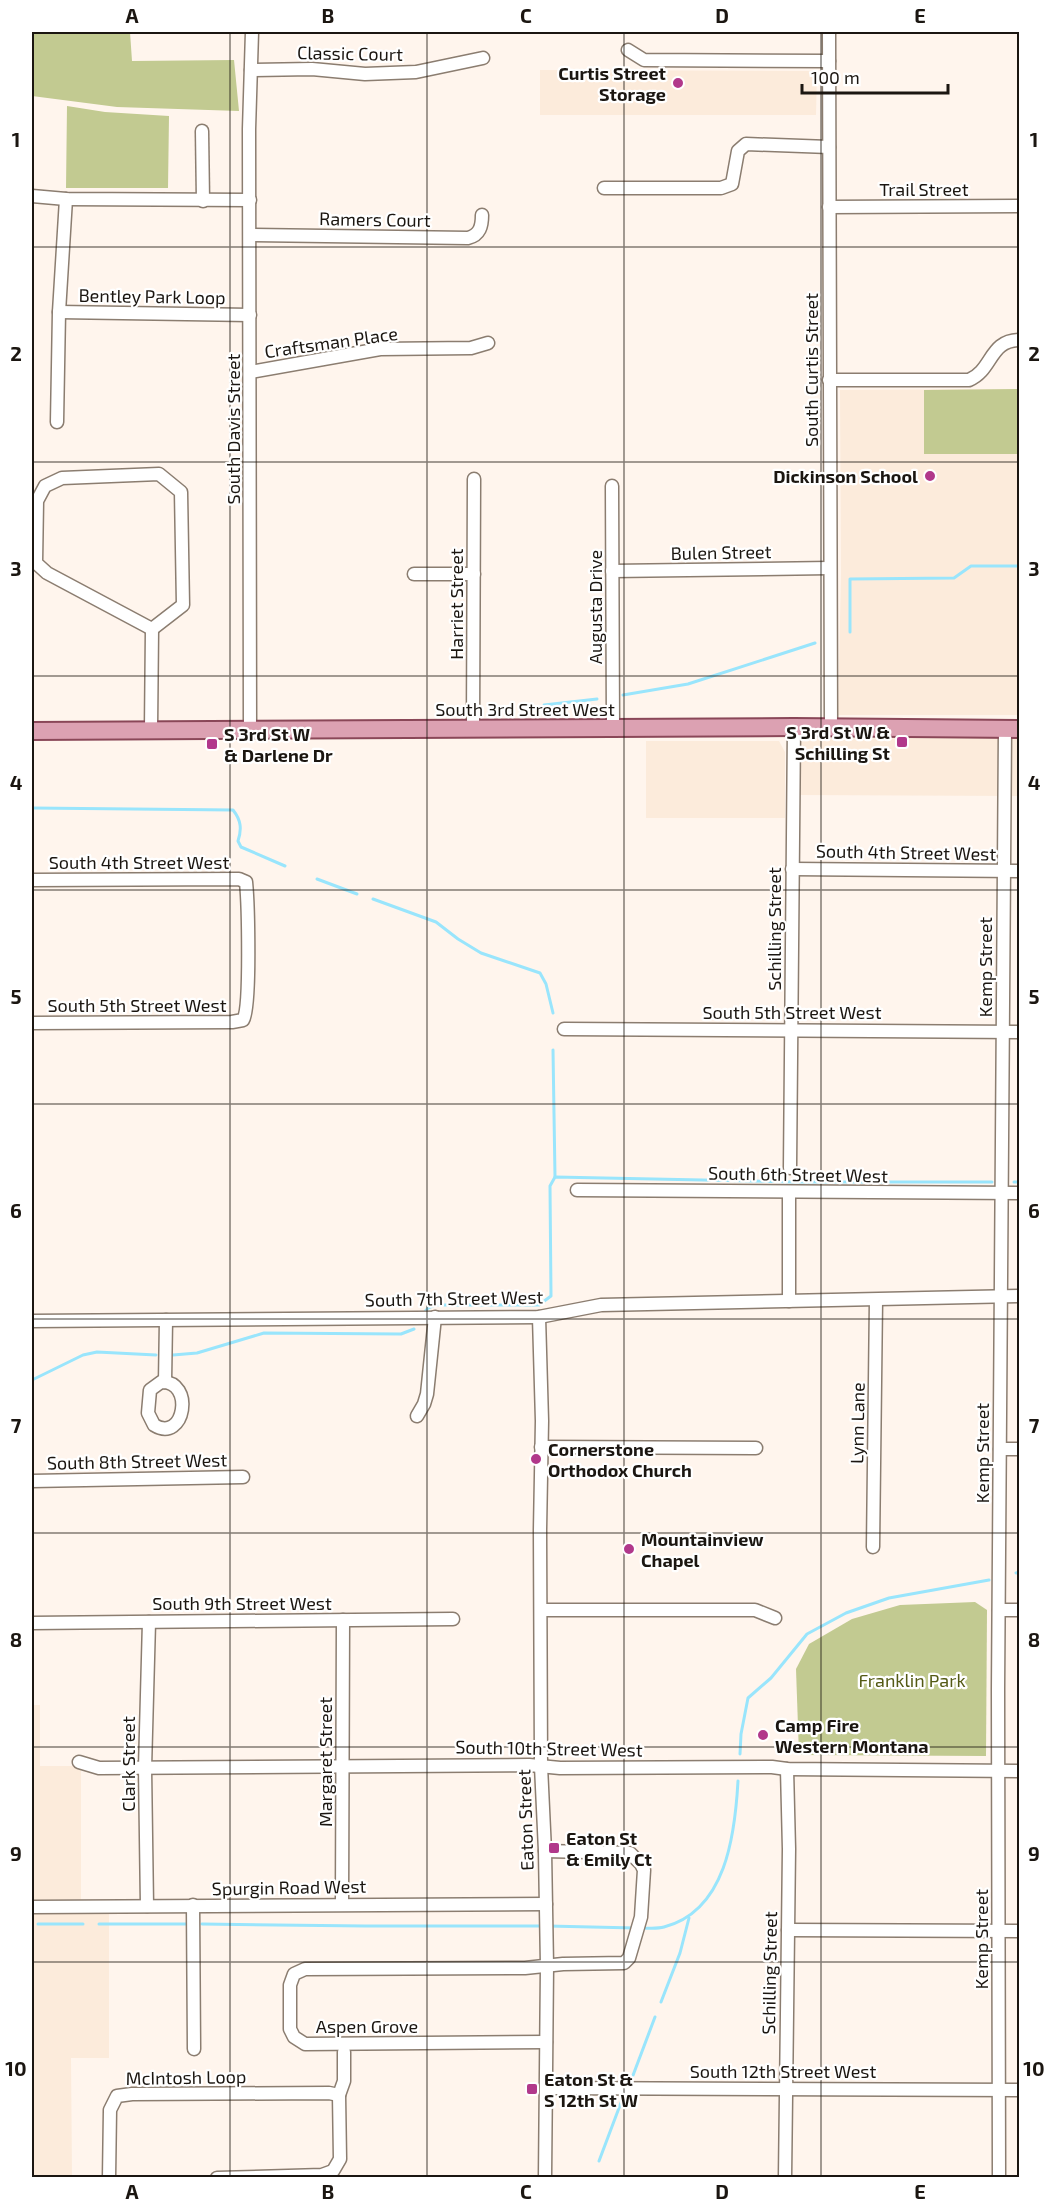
<svg xmlns="http://www.w3.org/2000/svg" width="1051" height="2209" viewBox="0 0 1051 2209" font-family="'Exo 2',sans-serif">
<rect width="100%" height="100%" fill="#fff5ed"/>
<!-- built -->
<g fill="#fcebdb">
<polygon points="540,70 817,71 816,115 540,115"/>
<polygon points="1019,389 1019,715 838,715 841,574 840,390"/>
<polygon points="843,737 1019,738 1019,796 797,795 799,738"/>
<polygon points="646,741 779,741 785,752 785,818 646,818"/>
<polygon points="32,1705 40,1705 40,1766 81,1766 81,1910 109,1911 109,2058 71,2058 72,2177 32,2177"/>
</g>
<!-- green -->
<g fill="#c2ca91">
<polygon points="32,32 130,32 132,61 234,60 239,111 117,107 32,96"/>
<polygon points="67,106 105,112 169,116 168,188 66,188"/>
<polygon points="1019,389 1019,454 924,454 924,390"/>
<polygon points="975,1602 987,1610 986,1756 799,1755 796,1669 809,1644 852,1619 900,1605"/>
</g>
<g fill="none" stroke-linecap="round" stroke-linejoin="round">
<!-- stream -->
<g stroke="#99e5fc" stroke-width="3">
<polyline points="850,632 850,579 954,578 971,566 1020,566"/>
<polyline points="623,695 688,684 815,643"/>
<polyline points="544,705 597,699"/>
<path d="M32,808L233,810C241,820 242,829 238,841L241,847L285,866"/>
<polyline points="317,879 357,894"/>
<polyline points="373,899 436,922 458,939 481,953 540,973 546,984 553,1013"/>
<polyline points="553,1050 555,1177"/>
<polyline points="1014,1182 1020,1182"/>
<polyline points="424,1313 428,1308 435,1305 539,1305 551,1296 550,1186 555,1177 795,1182 992,1182"/>
<polyline points="173,1355 197,1353 264,1333 401,1334 414,1329"/>
<polyline points="32,1380 83,1355 97,1352 156,1355"/>
<polyline points="1016,1573 1020,1572"/>
<polyline points="740,1754 741,1734 748,1698 771,1678 807,1634 846,1613 889,1598 989,1580"/>
<polyline points="38,1924 83,1924"/>
<polyline points="99,1924 187,1924"/>
<polyline points="202,1924 365,1926 542,1926"/>
<polyline points="548,1926 635,1928"/>
<path d="M641,1928C649,1928 657,1929 664,1927C726,1911 735,1835 738,1781"/>
<polyline points="661,2002 680,1953 689,1918"/>
<polyline points="632,2078 655,2017"/>
<polyline points="599,2161 622,2100"/>
<polyline points="593,2178 593,2177"/>
</g>
<!-- minor casing -->
<g stroke="#8b7d70" stroke-width="15">
<g id="minor">
<polyline points="829,32 831,728"/>
<polyline points="628,50 644,60 829,61"/>
<polyline points="251,70 312,69 365,74 416,72 483,58"/>
<polyline points="202,131 203,201"/>
<polyline points="604,188 721,188 732,184 738,151 746,144 829,147"/>
<polyline points="32,196 66,199 250,200"/>
<polyline points="829,207 1020,206"/>
<path d="M251,235L468,238C480,235 482,226 482,215"/>
<polyline points="59,312 250,315"/>
<polyline points="251,372 380,349 471,348 488,343"/>
<path d="M829,380H969C993,370 989,340 1020,340"/>
<polyline points="57,422 59,312 66,199"/>
<polygon points="159,474 181,492 183,605 152,629 47,573 36,563 37,501 45,486 62,478"/>
<polyline points="612,486 613,728"/>
<polyline points="612,571 830,568"/>
<polyline points="414,574 474,574"/>
<polyline points="151,729 152,629"/>
<polyline points="250,729 249,129 252,32"/>
<polyline points="473,729 474,479"/>
<polyline points="792,869 1020,871"/>
<path d="M32,880L239,879L246,882C248,902 251,1008 243,1020L232,1022L32,1023"/>
<polyline points="564,1029 1020,1032"/>
<polyline points="790,1168 794,727"/>
<polyline points="577,1190 1020,1193"/>
<polyline points="789,1301 789,1192"/>
<polyline points="539,1317 542,1421 540,1530 541,1766 545,1851 547,1966 545,2178"/>
<polyline points="32,1321 539,1317 601,1305 1020,1296"/>
<path d="M161,1382C195,1380 185,1444 154,1425L148,1413L150,1390Z"/>
<polyline points="165,1382 166,1320"/>
<polyline points="417,1416 424,1404 427,1394 435,1317"/>
<polyline points="541,1447 756,1448"/>
<polyline points="1000,1449 1020,1449"/>
<polyline points="32,1481 243,1477"/>
<polyline points="873,1547 876,1300"/>
<polyline points="541,1610 755,1610 775,1618"/>
<polyline points="999,1610 1020,1610"/>
<polyline points="32,1623 453,1619"/>
<polyline points="79,1762 99,1768 529,1765 560,1768 772,1767 787,1769 1020,1771"/>
<polyline points="545,1851 630,1853 641,1864 644,1870 641,1917 629,1958 624,1963 563,1964 525,1968 305,1969 294,1974 290,1985 290,2029 294,2037 305,2044 546,2042"/>
<polyline points="342,1904 343,1620"/>
<polyline points="193,1905 194,2049"/>
<polyline points="147,1906 145,1768 149,1622"/>
<polyline points="32,1907 546,1904"/>
<polyline points="788,1930 1020,1931"/>
<polyline points="546,2088 1020,2090"/>
<polyline points="109,2178 110,2110 117,2096 132,2094 329,2093 339,2095 344,2081 344,2052"/>
<polyline points="217,2178 322,2175 333,2171 340,2159 339,2095"/>
<polyline points="785,2178 789,1849 787,1769"/>
<polyline points="999,2178 998,1689 1005,729"/>
</g>
</g>
<!-- major casing -->
<g stroke="#8a4758" stroke-width="20">
<polyline id="major" points="32,731 794,727 1020,729"/>
</g>
<!-- minor -->
<use href="#minor" stroke="#fff" stroke-width="12"/>
<!-- major -->
<use href="#major" stroke="#dca1b2" stroke-width="16"/>
</g>
<!-- grid -->
<path fill="none" stroke="#1b1611" stroke-width="1.5" stroke-opacity="0.55" d="M230,32V2178M427,32V2178M624,32V2178M821,32V2178M32,247H1020M32,462H1020M32,676H1020M32,890H1020M32,1104H1020M32,1319H1020M32,1533H1020M32,1747H1020M32,1962H1020"/>
<!-- markers -->
<g fill="#b1388b" stroke="#fff" stroke-width="2">
<circle cx="678" cy="83" r="6"/>
<circle cx="930" cy="476" r="6"/>
<rect x="896" y="736" width="12" height="12" rx="3"/>
<rect x="206" y="738" width="12" height="12" rx="3"/>
<circle cx="536" cy="1459" r="6"/>
<circle cx="629" cy="1549" r="6"/>
<circle cx="763" cy="1735" r="6"/>
<rect x="548" y="1842" width="12" height="12" rx="3"/>
<rect x="526" y="2083" width="12" height="12" rx="3"/>
</g>
<g text-anchor="middle" dominant-baseline="central" stroke-width="4.5" stroke-linejoin="round" paint-order="stroke">
<!-- street labels -->
<g font-size="18" fill="#1b1611" stroke="#fff">
<text transform="translate(350 53) rotate(1)">Classic Court</text>
<text x="924" y="189">Trail Street</text>
<text transform="translate(375 219) rotate(1)">Ramers Court</text>
<text transform="translate(152 296) rotate(1)">Bentley Park Loop</text>
<text transform="translate(331 342) rotate(-8)">Craftsman Place</text>
<text transform="translate(811 370) rotate(-90)">South Curtis Street</text>
<text transform="translate(233 429) rotate(-90)">South Davis Street</text>
<text transform="translate(721 552) rotate(-1)">Bulen Street</text>
<text transform="translate(456 604) rotate(-90)">Harriet Street</text>
<text transform="translate(595 607) rotate(-90)">Augusta Drive</text>
<text x="525" y="709">South 3rd Street West</text>
<text transform="translate(906 852) rotate(1)">South 4th Street West</text>
<text x="139" y="862">South 4th Street West</text>
<text transform="translate(774 929) rotate(-90)">Schilling Street</text>
<text transform="translate(985 967) rotate(-90)">Kemp Street</text>
<text x="137" y="1005">South 5th Street West</text>
<text x="792" y="1012">South 5th Street West</text>
<text transform="translate(798 1174) rotate(1)">South 6th Street West</text>
<text transform="translate(454 1298) rotate(-1)">South 7th Street West</text>
<text transform="translate(857 1423) rotate(-89)">Lynn Lane</text>
<text transform="translate(982 1453) rotate(-90)">Kemp Street</text>
<text transform="translate(137 1461) rotate(-1)">South 8th Street West</text>
<text x="242" y="1603">South 9th Street West</text>
<text transform="translate(549 1748) rotate(1)">South 10th Street West</text>
<text transform="translate(325 1762) rotate(-90)">Margaret Street</text>
<text transform="translate(128 1764) rotate(-90)">Clark Street</text>
<text transform="translate(525 1820) rotate(-92)">Eaton Street</text>
<text transform="translate(289 1887) rotate(-1)">Spurgin Road West</text>
<text transform="translate(981 1939) rotate(-90)">Kemp Street</text>
<text transform="translate(769 1973) rotate(-89)">Schilling Street</text>
<text x="367" y="2026">Aspen Grove</text>
<text x="783" y="2071">South 12th Street West</text>
<text transform="translate(186 2077) rotate(-1)">McIntosh Loop</text>
</g>
<!-- poi labels -->
<g font-size="18" font-weight="bold" fill="#1b1611" stroke="#fff" text-anchor="start">
<text x="666" y="73" text-anchor="end">Curtis Street<tspan x="666" dy="21">Storage</tspan></text>
<text x="918" y="476" text-anchor="end">Dickinson School</text>
<text x="890" y="732" text-anchor="end">S 3rd St W &amp;<tspan x="890" dy="21">Schilling St</tspan></text>
<text x="224" y="734">S 3rd St W<tspan x="224" dy="21">&amp; Darlene Dr</tspan></text>
<text x="548" y="1449">Cornerstone<tspan x="548" dy="21">Orthodox Church</tspan></text>
<text x="641" y="1539">Mountainview<tspan x="641" dy="21">Chapel</tspan></text>
<text x="775" y="1725">Camp Fire<tspan x="775" dy="21">Western Montana</tspan></text>
<text x="566" y="1838">Eaton St<tspan x="566" dy="21">&amp; Emily Ct</tspan></text>
<text x="544" y="2079">Eaton St &amp;<tspan x="544" dy="21">S 12th St W</tspan></text>
</g>
<!-- park labels -->
<g font-size="18" fill="#545a15" stroke="#fff">
<text x="912" y="1680">Franklin Park</text>
</g>
</g>
<!-- border -->
<rect width="1051" height="2209" fill="none" stroke="#ffffff" stroke-width="66"/>
<!-- scale -->
<path d="M802 84v9h146v-9" fill="none" stroke="#1b1611" stroke-width="3"/>
<text x="811" y="84" font-size="18" fill="#1b1611" stroke="#ffffff" stroke-width="4.5" paint-order="stroke">100 m</text>
<rect x="33" y="33" width="985" height="2143" fill="none" stroke="#1b1611" stroke-width="2"/>
<g font-size="20" text-anchor="middle" font-weight="bold" fill="#1b1611">
<text x="132" y="23">A</text>
<text x="328" y="23">B</text>
<text x="526" y="23">C</text>
<text x="722" y="23">D</text>
<text x="920" y="23">E</text>
<text x="16" y="147">1</text>
<text x="1034" y="147">1</text>
<text x="16" y="361">2</text>
<text x="1034" y="361">2</text>
<text x="16" y="576">3</text>
<text x="1034" y="576">3</text>
<text x="16" y="790">4</text>
<text x="1034" y="790">4</text>
<text x="16" y="1004">5</text>
<text x="1034" y="1004">5</text>
<text x="16" y="1218">6</text>
<text x="1034" y="1218">6</text>
<text x="16" y="1433">7</text>
<text x="1034" y="1433">7</text>
<text x="16" y="1647">8</text>
<text x="1034" y="1647">8</text>
<text x="16" y="1861">9</text>
<text x="1034" y="1861">9</text>
<text x="16" y="2076">10</text>
<text x="1034" y="2076">10</text>
<text x="132" y="2199">A</text>
<text x="328" y="2199">B</text>
<text x="526" y="2199">C</text>
<text x="722" y="2199">D</text>
<text x="920" y="2199">E</text>
</g>
</svg>
